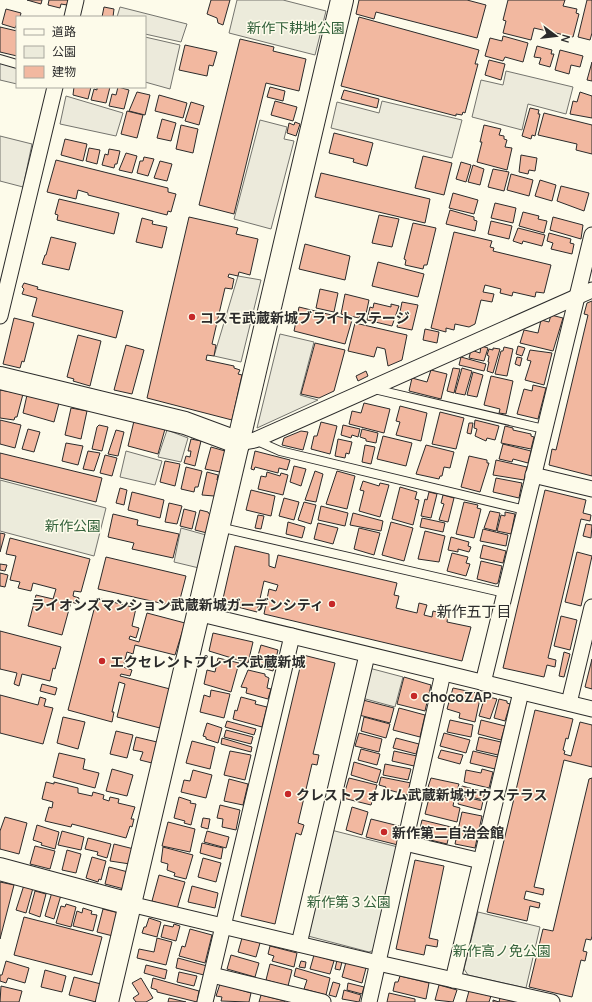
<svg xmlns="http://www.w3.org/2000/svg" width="592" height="1002" viewBox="0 0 592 1002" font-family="Manrope,'Noto Sans JP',sans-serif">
<rect width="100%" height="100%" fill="#fdfbea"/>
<!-- green -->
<g fill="#ecebdb" stroke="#74746e">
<polygon points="237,0 283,0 326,11 315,55 229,33"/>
<polygon points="0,480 106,508 94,556 0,531"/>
<polygon points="331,830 398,847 374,950 369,952 308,936"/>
<polygon points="478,912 540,927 526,988 468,975 464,969"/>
</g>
<!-- parking -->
<g fill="#eceadb" stroke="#74746e">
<polygon points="120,7 187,24 181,42 145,34 145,17 117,17"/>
<polygon points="145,37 180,45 170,89 145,82"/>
<polygon points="0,63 17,67 17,84 0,80"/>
<polygon points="506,71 573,87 566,114 528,104 522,130 472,117 481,80 503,85"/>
<polygon points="66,96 123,113 116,136 60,124"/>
<polygon points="382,101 462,120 452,158 331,128 337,102 379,113"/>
<polygon points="260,120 287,127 284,139 294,141 271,229 234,219"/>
<polygon points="0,136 32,144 23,187 0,181"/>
<polygon points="238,276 261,280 241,362 214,356"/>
<polygon points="280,334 314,342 300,395 318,400 257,428"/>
<polygon points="167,430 188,438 181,462 158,457"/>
<polygon points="126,451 162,461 155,485 120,477"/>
<polygon points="181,528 206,535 199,568 174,562"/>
<polygon points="369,668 403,677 395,707 362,698"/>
</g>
<!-- building -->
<g fill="#f2b8a0" stroke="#2b2b2b">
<polygon points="27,0 42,0 41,4"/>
<polygon points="49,0 68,0 67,5 61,4 60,8 48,5"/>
<polygon points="211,0 230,0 223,25 218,23 217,18 207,14"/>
<polygon points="359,0 467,0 486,5 477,38 376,12 374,19 356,14"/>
<polygon points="508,0 565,0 563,6 577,9 576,13 579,14 573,37 534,28 531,40 503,33 506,21 503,20"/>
<polygon points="587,0 592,0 592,33 590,40 578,37"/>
<polygon points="104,7 114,9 113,17 102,17"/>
<polygon points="6,9 21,13 20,17 17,17 17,24 15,28 2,24"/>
<polygon points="359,17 479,50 475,64 478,64 465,113 463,112 462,115 456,114 456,116 341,86"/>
<polygon points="0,27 17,31 17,56 0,52"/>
<polygon points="503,36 528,43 523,62 505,57 503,61 485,56 490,38 502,41"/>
<polygon points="240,39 274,47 273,51 306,59 299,91 266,83 234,214 199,205"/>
<polygon points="185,45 217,52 213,66 209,65 207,76 179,70"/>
<polygon points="537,46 552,50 551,54 554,54 550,67 539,64 541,58 534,57"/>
<polygon points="560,50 583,56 580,67 571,65 569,74 555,70"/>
<polygon points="489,60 505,64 501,80 485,75"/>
<polygon points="592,62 592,81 587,80"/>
<polygon points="74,87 91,87 88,99 73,95"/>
<polygon points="97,87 110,87 106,103 91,100 94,89 97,90"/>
<polygon points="118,87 129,90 124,109 109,106 112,94 116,95"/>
<polygon points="270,87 285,91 283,101 267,97"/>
<polygon points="344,90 379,99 377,108 341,99"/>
<polygon points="137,92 150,95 145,115 129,111"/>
<polygon points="580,92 592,96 592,118 570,114 573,101 577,102"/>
<polygon points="159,95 187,103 183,118 155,111"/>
<polygon points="275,101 297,107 293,121 271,115"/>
<polygon points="191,102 204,106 199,125 185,121"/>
<polygon points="530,108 539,110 538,114 540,114 535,136 532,135 531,139 522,136"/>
<polygon points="127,111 143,115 137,138 121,134"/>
<polygon points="544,113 592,125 592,154 576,150 577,144 538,135"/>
<polygon points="162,119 176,123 171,141 157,138"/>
<polygon points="295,122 300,124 296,136 287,133 289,123 294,125"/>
<polygon points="181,125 198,129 193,153 176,149"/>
<polygon points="484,125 501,129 499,135 504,136 504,139 507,140 505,147 512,148 507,170 477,162 482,142 480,142"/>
<polygon points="334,133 373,143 367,166 353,162 354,159 329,153"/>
<polygon points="65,139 87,144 83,161 61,155"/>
<polygon points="89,148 100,150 97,164 86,161"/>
<polygon points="109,149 120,151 117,164 115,164 114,168 102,165 105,154 108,155"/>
<polygon points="126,153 137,156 132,173 119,170"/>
<polygon points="521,155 537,158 535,171 529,170 528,174 519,172"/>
<polygon points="423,156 452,163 444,195 415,188"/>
<polygon points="144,157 154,159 148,176 137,173 140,161 143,161"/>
<polygon points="56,160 168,188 168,192 176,194 171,212 168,211 167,215 88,195 88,193 78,190 76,199 47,192"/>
<polygon points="160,161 172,164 167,181 154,178"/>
<polygon points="461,162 471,165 466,182 456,179"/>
<polygon points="473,165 484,169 480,185 468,182"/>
<polygon points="493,169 509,172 504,191 488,187"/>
<polygon points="321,173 430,199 425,223 315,197"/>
<polygon points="511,174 533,180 529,196 507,190"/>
<polygon points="540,180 556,185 552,201 535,196"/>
<polygon points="561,186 589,193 584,211 557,201"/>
<polygon points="453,193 478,200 474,214 449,208"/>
<polygon points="59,199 119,213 114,234 57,220 58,215 55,214"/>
<polygon points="495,203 516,208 513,223 491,218"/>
<polygon points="450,210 474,217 474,220 477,221 475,231 446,224"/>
<polygon points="523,212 539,216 538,219 547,221 544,233 519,226"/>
<polygon points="379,215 399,219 392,247 372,243"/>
<polygon points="189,217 238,228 236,234 258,239 250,275 239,272 238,276 229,274 228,277 234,279 232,289 225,288 212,344 216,345 214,356 207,355 206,360 234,366 234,368 240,370 238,374 242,375 232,420 147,398"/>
<polygon points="553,217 583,225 581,239 550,230"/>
<polygon points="142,218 153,221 152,224 167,227 162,248 136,242"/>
<polygon points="491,221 512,226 509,239 488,234"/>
<polygon points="413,223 436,228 427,265 424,265 423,269 405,265 406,260 404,259"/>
<polygon points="518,228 545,235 542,246 523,241 522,244 513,241"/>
<polygon points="454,232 492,241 490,247 494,248 493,251 551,265 544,293 536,292 535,297 513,292 512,296 500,293 501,289 485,285 483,292 494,294 492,302 481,300 475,324 469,327 455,324 454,330 446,328 446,332 431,328"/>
<polygon points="549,233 571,239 570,243 574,244 572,254 551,249 553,243 547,241"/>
<polygon points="51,237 76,243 69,270 42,264 45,255 46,255"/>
<polygon points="305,244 350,256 345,280 299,269"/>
<polygon points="378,262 424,274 418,297 372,286"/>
<polygon points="24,283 38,287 37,289 123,311 116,338 32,316 37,298 22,294 24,289 22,287"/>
<polygon points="320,289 338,293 334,312 316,308"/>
<polygon points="345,294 369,300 366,314 361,313 359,318 341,314"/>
<polygon points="592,301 592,476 549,465 552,449 556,450 588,315 584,314 587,303"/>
<polygon points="402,302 418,305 412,330 397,327"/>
<polygon points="374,303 391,307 391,304 399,306 392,326 367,320 370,307 373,308"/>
<polygon points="299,307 352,320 345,344 294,331"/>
<polygon points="551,315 563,318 553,351 520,343 524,330 538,333 541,320 549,322"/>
<polygon points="14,318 34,323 24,362 22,361 20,368 3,364"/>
<polygon points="355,323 407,335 402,360 388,366 385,349 377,347 374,357 348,351"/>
<polygon points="425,329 439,332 437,343 423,340"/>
<polygon points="78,335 101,341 90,386 73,381 74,379 67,377"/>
<polygon points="315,343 345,350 334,391 319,398 301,394"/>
<polygon points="126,345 144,350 132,394 114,390"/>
<polygon points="481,346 488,348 484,361 469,358 471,350 480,353"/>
<polygon points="518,346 525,348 522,356 516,354"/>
<polygon points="504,347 513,349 507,376 495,374 501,351 503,351"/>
<polygon points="493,348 500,349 493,373 487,371 489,362 488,362 489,356 487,355 489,349 493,350"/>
<polygon points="530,350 552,353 544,385 525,380 531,361 527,360"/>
<polygon points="461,357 486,364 484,371 459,365"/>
<polygon points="517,357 522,358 520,366 515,364"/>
<polygon points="453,368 460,369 454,393 447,391"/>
<polygon points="462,368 472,371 465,395 455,393"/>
<polygon points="431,370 447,374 441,399 409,391 412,378 427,382"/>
<polygon points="366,371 368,376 358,381 356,376"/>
<polygon points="473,372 483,375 477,397 467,395"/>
<polygon points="491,376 513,381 506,414 499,413 500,409 484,405"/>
<polygon points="533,385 546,388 538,419 517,414 524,389 532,391"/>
<polygon points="0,390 23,394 17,417 15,417 14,420 0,418"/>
<polygon points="27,395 59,403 54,422 23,413"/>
<polygon points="364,403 390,409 384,433 349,424 352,411 361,413"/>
<polygon points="400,406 427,413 421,441 396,435 400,422 396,421"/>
<polygon points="71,408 87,411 81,439 65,435"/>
<polygon points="440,412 464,418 456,449 432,444"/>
<polygon points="0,420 21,425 15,448 0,444"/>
<polygon points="475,420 499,426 495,440 487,438 486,441 475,436 477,429 474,428"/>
<polygon points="134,421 165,429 158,454 128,446"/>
<polygon points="321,422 337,426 330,454 311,449 314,436 317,436"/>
<polygon points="469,423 473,423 471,434 467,433"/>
<polygon points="99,425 108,427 102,451 92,449 97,427"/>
<polygon points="343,425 360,429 358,437 352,435 351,438 341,435"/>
<polygon points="505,426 513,428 513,430 531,434 531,436 534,437 531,449 501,443"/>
<polygon points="28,429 40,432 34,452 22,449"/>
<polygon points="362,429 378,433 376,443 366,441 366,439 360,437"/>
<polygon points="116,430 124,432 118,456 108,454"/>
<polygon points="301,431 308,432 303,450 282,445 284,438"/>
<polygon points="383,436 412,443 406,466 377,459"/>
<polygon points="191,439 201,441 195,466 184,463 186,456 190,457 191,451 188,451"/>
<polygon points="338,439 352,442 349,454 346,453 345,458 335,456"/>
<polygon points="66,443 83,446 78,465 62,461"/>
<polygon points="503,444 531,451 528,463 513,459 512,462 499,459"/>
<polygon points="365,445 375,447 371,464 362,462"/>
<polygon points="426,445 454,452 450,468 444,467 442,476 440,476 439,479 416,474"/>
<polygon points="211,447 225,451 220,472 205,469"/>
<polygon points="88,451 100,453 94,471 83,469"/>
<polygon points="255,451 290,460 287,470 279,468 278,473 255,467 254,470 251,469"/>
<polygon points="0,453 102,478 96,502 0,478"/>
<polygon points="105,455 117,458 112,476 100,473"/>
<polygon points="469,456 487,460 487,463 489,463 480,492 461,487"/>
<polygon points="496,460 527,467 524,480 493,475"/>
<polygon points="165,461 180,464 175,486 160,482"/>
<polygon points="294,466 306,469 301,486 290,482"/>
<polygon points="186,467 202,471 198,487 195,487 194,492 181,489"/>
<polygon points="315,471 323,474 316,502 305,500"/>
<polygon points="337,471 355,476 347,509 326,504"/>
<polygon points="207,472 218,475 217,480 220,480 217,494 214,496 202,495"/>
<polygon points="267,472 280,476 281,473 288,475 283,495 258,489 261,476 266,477"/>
<polygon points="496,478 522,483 519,498 493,492"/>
<polygon points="363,481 379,486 380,483 389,485 380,517 359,511 364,491 360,490"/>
<polygon points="400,487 417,492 415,499 419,500 413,525 392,519"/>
<polygon points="120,488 127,490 124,505 116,503"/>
<polygon points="251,490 275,496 271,516 246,510"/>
<polygon points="545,490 586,500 583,513 591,515 590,521 581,519 548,658 556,660 555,667 547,665 544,677 503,668"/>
<polygon points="132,492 164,500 160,518 128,510"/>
<polygon points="429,492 437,494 431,518 421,516 425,499 427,500"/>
<polygon points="443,495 454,498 448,522 439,520 444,504 441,503"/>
<polygon points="284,498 299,502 294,520 279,516"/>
<polygon points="304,502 316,505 311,524 298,520"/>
<polygon points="464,502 478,505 477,508 481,509 474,538 456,534"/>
<polygon points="169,503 182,506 177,524 165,522"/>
<polygon points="321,506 348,513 345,526 318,520"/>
<polygon points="184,509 196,512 192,529 180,526"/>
<polygon points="200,510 208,512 211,517 207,533 195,530"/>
<polygon points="490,511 500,513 496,531 484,528"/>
<polygon points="505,512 515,514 511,534 497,531 501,515 505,516"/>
<polygon points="353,513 383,521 381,531 350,525"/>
<polygon points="113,514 138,520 137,525 179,534 173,558 132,549 134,543 108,537"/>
<polygon points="258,515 264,516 261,529 255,528"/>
<polygon points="422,518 445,523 443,532 420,527"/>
<polygon points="288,522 305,527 302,538 286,534"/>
<polygon points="391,522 413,528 404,561 382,555"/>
<polygon points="318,523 338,528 333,544 314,539"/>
<polygon points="586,524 592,525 591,538 583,536"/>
<polygon points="359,528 380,533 374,555 354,549"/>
<polygon points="483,529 508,535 506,546 480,541"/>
<polygon points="425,531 445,536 439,562 418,559"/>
<polygon points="0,533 5,534 0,552"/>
<polygon points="451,537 469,542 468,546 471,547 469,552 458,549 458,552 448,550"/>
<polygon points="10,538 90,559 81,592 74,591 73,596 79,598 78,604 71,602 62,635 28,626 36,595 53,599 56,589 33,583 31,591 18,588 20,582 10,580 16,556 6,554"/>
<polygon points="483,545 506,551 503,563 480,558"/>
<polygon points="235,546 269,554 269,566 275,568 278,555 397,583 394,595 399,596 396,608 417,613 419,603 427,605 424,615 432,617 433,611 448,615 447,622 471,627 462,661 264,614 269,589 276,591 278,585 264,581 257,612 222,603"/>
<polygon points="577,552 592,556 581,606 565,602"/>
<polygon points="452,553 468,557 466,563 470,564 466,576 447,571"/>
<polygon points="106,557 186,576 178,607 98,589"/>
<polygon points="481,561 502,566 498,583 496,584 477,579"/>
<polygon points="0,564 7,565 5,571 0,570"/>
<polygon points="0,573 8,575 5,587 0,586"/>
<polygon points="97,598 136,608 132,626 139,628 136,638 130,636 129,639 139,642 147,613 185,623 175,655 135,645 133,654 127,652 123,667 132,670 130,676 121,674 120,676 170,689 160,728 117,717 125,684 119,682 112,712 114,712 112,722 68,710"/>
<polygon points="561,616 577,620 570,650 554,646"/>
<polygon points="0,631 61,647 55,669 53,668 50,681 22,674 19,686 14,684 17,673 0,669"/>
<polygon points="213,633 253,642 248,663 209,651"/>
<polygon points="261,645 278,650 273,671 255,666"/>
<polygon points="564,652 570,654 564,677 559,676"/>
<polygon points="303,655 335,663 313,754 319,755 317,765 312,764 298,823 304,825 301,835 296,833 275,924 241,916"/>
<polygon points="218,658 239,663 231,692 204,684 207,670 215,672"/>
<polygon points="592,659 592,689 585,687"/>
<polygon points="248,670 265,674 265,676 269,678 267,688 271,689 268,699 246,693 247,688 241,687"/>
<polygon points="404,677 431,685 425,711 397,704"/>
<polygon points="42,684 57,688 55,695 40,691"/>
<polygon points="453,688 481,694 475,722 459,718 460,713 447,709"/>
<polygon points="211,690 230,694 224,718 200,712 204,695 210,697"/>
<polygon points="0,695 38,705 40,697 46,699 44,706 53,708 43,744 0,733"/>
<polygon points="485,696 497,699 490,719 479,716"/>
<polygon points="241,697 256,701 255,704 267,707 262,727 233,719 235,710 237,711"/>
<polygon points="499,699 507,701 507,703 510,704 505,721 494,718"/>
<polygon points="363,700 394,708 390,723 359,715"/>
<polygon points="399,708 425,715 420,737 393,730"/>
<polygon points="535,710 573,719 568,739 566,738 563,750 565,751 564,754 571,756 580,722 592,725 592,767 564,760 534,887 544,889 543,895 526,891 524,899 540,903 539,908 530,906 527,921 487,912"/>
<polygon points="63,717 85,722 78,749 57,743"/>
<polygon points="364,717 390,724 386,738 361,731"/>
<polygon points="450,720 473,725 471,737 447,732"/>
<polygon points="481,720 505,726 501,740 478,734"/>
<polygon points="227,721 256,729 254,735 225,727"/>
<polygon points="207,723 222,728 218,743 206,739 206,737 203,736"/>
<polygon points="226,730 253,737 251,744 224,737"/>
<polygon points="116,731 133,735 127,758 110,754"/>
<polygon points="359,733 382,739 379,752 355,746"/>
<polygon points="444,733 470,740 466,753 440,746"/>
<polygon points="136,737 157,742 152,763 140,760 143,752 133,750"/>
<polygon points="479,737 501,742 498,755 476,750"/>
<polygon points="222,738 252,747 251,752 221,744"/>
<polygon points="396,738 419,744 416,754 393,748"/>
<polygon points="192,741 215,747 210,769 186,763"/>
<polygon points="361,749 380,754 377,765 358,760"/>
<polygon points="441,750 463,755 460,764 438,758"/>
<polygon points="230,751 251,755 245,780 224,775"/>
<polygon points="394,751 417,756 414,766 392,761"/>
<polygon points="473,751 498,757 495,769 470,763"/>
<polygon points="59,753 85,759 83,769 99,773 95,788 53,777"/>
<polygon points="354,762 381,770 377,783 351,775"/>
<polygon points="385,764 411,769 408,780 383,775"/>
<polygon points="112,769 133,775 127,796 106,791"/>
<polygon points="482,769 493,772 489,788 464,782 466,770 481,773"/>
<polygon points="193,770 212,775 206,798 181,792 184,780 190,781"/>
<polygon points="381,777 411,783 408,795 385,789 386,787 379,785"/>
<polygon points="349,778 377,785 371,805 343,798"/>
<polygon points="431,778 459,784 456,794 428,787"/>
<polygon points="592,778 592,936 591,940 586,939 583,951 587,952 585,961 581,960 572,997 529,987 543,929 553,931 589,779"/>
<polygon points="229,779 248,784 243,805 224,801"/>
<polygon points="46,782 54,784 54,782 78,788 78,793 92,796 93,792 104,795 103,799 109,801 110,797 119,799 118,803 135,807 131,819 134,819 132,827 130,826 126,838 72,824 71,827 45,821 49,807 52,808 53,802 42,799"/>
<polygon points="462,786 485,792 483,800 460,794"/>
<polygon points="431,790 455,796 453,806 460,808 457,822 425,814"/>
<polygon points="460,796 483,801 481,810 458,804"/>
<polygon points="179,797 191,801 190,803 196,804 191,825 184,823 185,821 174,818"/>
<polygon points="220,805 240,810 236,830 222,827 223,819 217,818"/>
<polygon points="352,807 368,812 362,835 346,830"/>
<polygon points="462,812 482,816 475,848 455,844"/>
<polygon points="5,817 27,823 19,854 0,849 0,831"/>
<polygon points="203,818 210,819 208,829 201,827"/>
<polygon points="371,819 403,827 398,845 366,837"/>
<polygon points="422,820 451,827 447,844 418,837"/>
<polygon points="168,822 195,829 190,852 162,846"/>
<polygon points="37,825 59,832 55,849 41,845 42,843 33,840"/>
<polygon points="62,831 84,837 81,850 58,845"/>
<polygon points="207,831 229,837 226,848 204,842"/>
<polygon points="88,838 111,844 107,858 97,855 98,852 85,849"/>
<polygon points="202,843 223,848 221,859 200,853"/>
<polygon points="114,844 134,849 130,864 110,861"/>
<polygon points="35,846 55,851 50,869 30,864"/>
<polygon points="163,847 193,855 186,879 174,876 175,873 167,870 168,864 161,862"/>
<polygon points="67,850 81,854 76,873 62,870"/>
<polygon points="92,857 106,861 101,880 99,879 98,882 86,878"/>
<polygon points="203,858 221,863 216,882 198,877"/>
<polygon points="415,860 444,866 429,938 438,940 437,947 426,945 424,955 396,949"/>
<polygon points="109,867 128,872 124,889 105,884"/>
<polygon points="159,875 185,882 177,909 152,901"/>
<polygon points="0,882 14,885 0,939"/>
<polygon points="24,885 33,888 26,913 16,910"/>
<polygon points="192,886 218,893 215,908 188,902"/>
<polygon points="35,891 46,894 40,917 29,913"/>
<polygon points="52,892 61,895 54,919 45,916"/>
<polygon points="66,904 76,907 71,927 56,923 61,906 65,907"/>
<polygon points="83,908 92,911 91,914 97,915 93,931 73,926 77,911 82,913"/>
<polygon points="103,909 119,913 113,936 97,932"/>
<polygon points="24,917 102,937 92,975 14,955"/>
<polygon points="149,918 161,922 157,937 142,933 144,927 146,927"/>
<polygon points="174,924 180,926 176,941 161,937 164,925 173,927"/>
<polygon points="190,929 212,935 205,963 179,956 182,946 185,947"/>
<polygon points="157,938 172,942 166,965 137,958 139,949 154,952"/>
<polygon points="242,938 260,943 256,957 238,952"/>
<polygon points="270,946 297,953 294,967 272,961 274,956 268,954"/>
<polygon points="231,955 259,963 255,977 227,969"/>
<polygon points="314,955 334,961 330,974 310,969"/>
<polygon points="178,958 207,966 204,975 176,968"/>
<polygon points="337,960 342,962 340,970 335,969"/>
<polygon points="6,961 29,968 25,983 8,978 6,983 0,981 0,975 2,975"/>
<polygon points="301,961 306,962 305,968 299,967"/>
<polygon points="346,962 366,968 362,983 342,977"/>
<polygon points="270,964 292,970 288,986 266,980"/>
<polygon points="146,965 167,970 165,979 144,973"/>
<polygon points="296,968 330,978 326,995 304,989 307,980 294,976"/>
<polygon points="45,970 66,976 62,992 41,987"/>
<polygon points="179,972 197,976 194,986 177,982"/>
<polygon points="400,976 429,983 426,999 393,991 395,982 398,982"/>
<polygon points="74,977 101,984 96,1002 69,995"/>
<polygon points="141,978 153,998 146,1002 136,1002 133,998 139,994 132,983"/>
<polygon points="153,978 199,991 197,1002 157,992 157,990 151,988"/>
<polygon points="333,982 340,984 336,997 329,995"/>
<polygon points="348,983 364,987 362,994 347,990"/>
<polygon points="220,984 251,993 249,1002 221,1001 222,997 216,996"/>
<polygon points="439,985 457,990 453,1002 435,1000"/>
<polygon points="1,986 22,991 19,1002 0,1002"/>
<polygon points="344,990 361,995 359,1002 342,999"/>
<polygon points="469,991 491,996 489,1002 466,1002"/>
<polygon points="389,993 415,999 415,1002 387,1002"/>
<polygon points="261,995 285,1001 285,1002 259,1002"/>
<polygon points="169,998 186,1002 168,1002"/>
<polygon points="500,998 517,1002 493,1002 493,1000 499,1002"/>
</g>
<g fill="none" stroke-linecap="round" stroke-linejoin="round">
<!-- lane casing -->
<g stroke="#2b2b2b" stroke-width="10">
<g id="lane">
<polyline points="0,59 17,64"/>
<polyline points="374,389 544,429"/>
<polyline points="255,440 280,451 525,510"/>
<polyline points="219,527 505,593"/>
</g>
</g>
<!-- street casing -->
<g stroke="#2b2b2b" stroke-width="17">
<g id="street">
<polyline points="72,17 76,0"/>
<polyline points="0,316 55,87"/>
<polyline points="239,443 255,440 592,290"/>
<polyline points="533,475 592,489"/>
<polyline points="197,613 592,709"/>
<polyline points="483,683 592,235"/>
<polyline points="569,703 592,607"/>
<polyline points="405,843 481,861"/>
<polyline points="130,904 378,963 552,1002"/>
<polyline points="299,944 367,655"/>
<polyline points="212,975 323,1002"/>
<polyline points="453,980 521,692"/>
<polyline points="205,1002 292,636"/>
<polyline points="369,1002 443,673"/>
</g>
</g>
<!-- secondary casing -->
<g stroke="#2b2b2b" stroke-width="24">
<g id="secondary">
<polyline points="0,378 185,423 239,443"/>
<polyline points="0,869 130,904"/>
<polyline points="107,1002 342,0"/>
</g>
</g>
<!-- lane -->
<use href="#lane" stroke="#fdfbea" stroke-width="8"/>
<!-- street -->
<use href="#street" stroke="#fdfbea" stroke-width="15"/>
<!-- secondary -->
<use href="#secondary" stroke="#fdfbea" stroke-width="22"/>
</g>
<!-- markers -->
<g fill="#c62828" stroke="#fdfbea" stroke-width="1.5">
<circle cx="192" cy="317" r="4"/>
<circle cx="332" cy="604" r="4"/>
<circle cx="102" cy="661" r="4"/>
<circle cx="414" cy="696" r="4"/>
<circle cx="288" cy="794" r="4"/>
<circle cx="384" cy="832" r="4"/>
</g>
<g text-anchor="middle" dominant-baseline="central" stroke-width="3" stroke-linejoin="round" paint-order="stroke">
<!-- park labels -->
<g font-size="14" fill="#34623c" stroke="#fdfbea">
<text x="296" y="27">新作下耕地公園</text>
<text x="73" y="525">新作公園</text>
<text x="349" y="901">新作第３公園</text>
<text x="502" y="950">新作高ノ免公園</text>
</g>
<!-- poi labels -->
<g font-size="14" font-weight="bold" fill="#2b2b2b" stroke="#fdfbea" text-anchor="start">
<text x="200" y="317">コスモ武蔵新城ブライトステージ</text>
<text x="324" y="604" text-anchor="end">ライオンズマンション武蔵新城ガーデンシティ</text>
<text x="110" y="661">エクセレントプレイス武蔵新城</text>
<text x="422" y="696">chocoZAP</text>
<text x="296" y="794">クレストフォルム武蔵新城サウステラス</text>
<text x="392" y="832">新作第二自治会館</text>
</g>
<!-- neighbourhood labels -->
<g font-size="15" fill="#2b2b2b" stroke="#fdfbea">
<text x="474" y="611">新作五丁目</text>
</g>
</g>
<!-- legend -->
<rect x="16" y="16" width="130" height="72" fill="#fdfbea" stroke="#a9a89e"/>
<rect x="24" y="29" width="20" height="6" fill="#fdfbea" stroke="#a9a89e"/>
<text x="52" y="36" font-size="12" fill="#2b2b2b">道路</text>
<rect x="24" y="46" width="20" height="12" fill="#ecebdb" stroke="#a9a89e"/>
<text x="52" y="56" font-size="12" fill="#2b2b2b">公園</text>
<rect x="24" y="66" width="20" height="12" fill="#f2b8a0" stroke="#a9a89e"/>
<text x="52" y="76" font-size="12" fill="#2b2b2b">建物</text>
<!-- north arrow -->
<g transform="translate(556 36) rotate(105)" stroke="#fdfbea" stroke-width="3" paint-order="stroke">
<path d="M0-3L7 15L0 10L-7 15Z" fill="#2b2b2b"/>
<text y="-6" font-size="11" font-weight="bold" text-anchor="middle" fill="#2b2b2b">N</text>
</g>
</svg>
